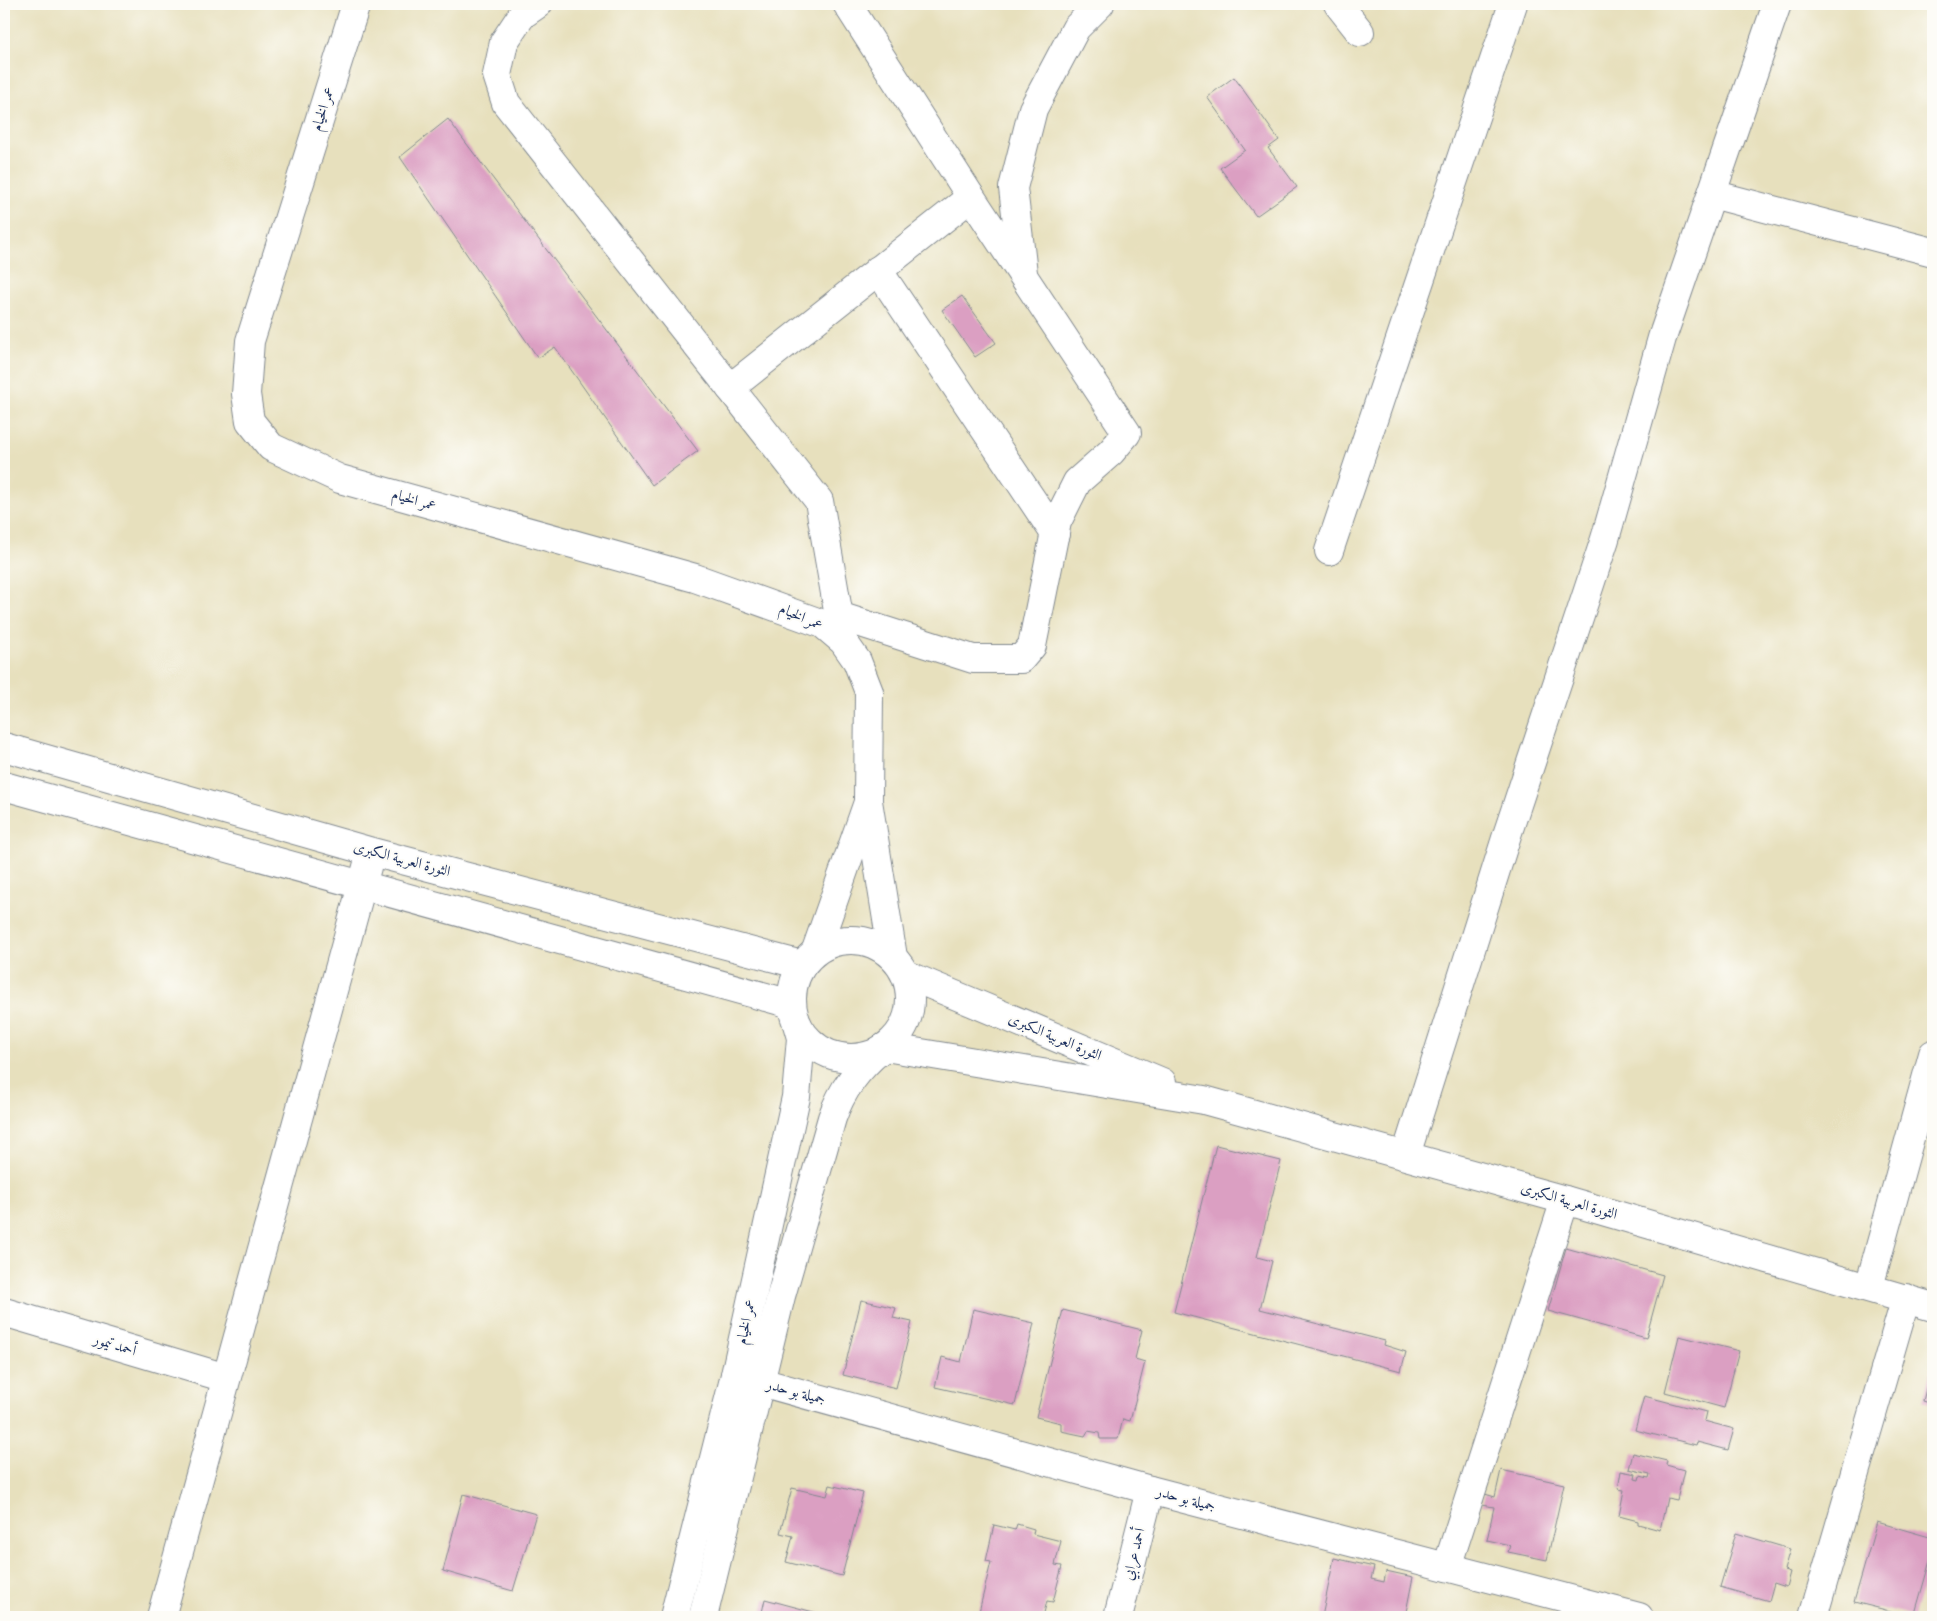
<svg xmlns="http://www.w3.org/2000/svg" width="1937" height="1621" viewBox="0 0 1937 1621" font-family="'IM FELL DW Pica',Amiri,serif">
<rect width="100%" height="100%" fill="#fdfcf7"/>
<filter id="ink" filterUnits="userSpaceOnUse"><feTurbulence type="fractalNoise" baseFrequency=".02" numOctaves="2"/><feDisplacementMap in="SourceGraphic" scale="10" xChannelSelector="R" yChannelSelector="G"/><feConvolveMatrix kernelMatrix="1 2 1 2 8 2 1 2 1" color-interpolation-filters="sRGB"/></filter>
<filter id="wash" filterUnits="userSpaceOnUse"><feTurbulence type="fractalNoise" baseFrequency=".0096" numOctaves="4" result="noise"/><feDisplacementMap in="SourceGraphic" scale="20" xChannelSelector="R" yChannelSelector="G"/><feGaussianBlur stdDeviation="1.12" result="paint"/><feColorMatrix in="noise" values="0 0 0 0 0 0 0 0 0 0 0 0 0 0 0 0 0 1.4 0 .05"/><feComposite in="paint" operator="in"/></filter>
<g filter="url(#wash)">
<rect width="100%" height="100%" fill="#e7e0bd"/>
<g id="blocks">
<!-- building -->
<g fill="#db9fc2">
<polygon points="1234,77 1279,140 1268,148 1297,187 1256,216 1220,168 1245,150 1207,97"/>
<polygon points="448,119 698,451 652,485 555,347 538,358 400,157"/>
<polygon points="962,296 996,343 975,357 942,310"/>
<polygon points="1216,1145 1281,1161 1257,1257 1272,1261 1260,1309 1385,1341 1384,1345 1406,1352 1401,1371 1174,1312"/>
<polygon points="1566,1248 1663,1275 1646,1338 1548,1311"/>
<polygon points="861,1300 896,1308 893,1318 912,1322 896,1388 843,1375"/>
<polygon points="973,1309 1034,1323 1015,1405 935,1387 942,1357 961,1362"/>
<polygon points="1063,1310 1142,1330 1135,1359 1145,1362 1130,1421 1123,1419 1118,1439 1100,1439 1099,1433 1088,1431 1085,1436 1061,1431 1061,1423 1036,1417"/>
<polygon points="1679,1336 1739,1351 1724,1408 1665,1392"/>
<polygon points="1930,1373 1933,1374 1933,1404 1923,1401"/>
<polygon points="1644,1396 1706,1412 1704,1421 1734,1429 1728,1450 1697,1442 1696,1445 1635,1430"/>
<polygon points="1633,1453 1667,1461 1666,1465 1684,1470 1677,1500 1667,1498 1660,1530 1638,1524 1638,1521 1619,1516 1624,1490 1618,1489 1621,1471 1636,1474 1635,1479 1639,1480 1640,1476 1649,1478 1650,1474 1629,1469"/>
<polygon points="1501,1470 1564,1484 1547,1560 1508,1552 1510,1545 1487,1540 1494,1507 1482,1505 1485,1494 1495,1497"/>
<polygon points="830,1485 863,1493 842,1576 786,1562 793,1536 780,1533 792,1488 827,1496"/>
<polygon points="463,1494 536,1514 513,1591 443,1571"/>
<polygon points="1877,1522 1933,1538 1933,1550 1914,1617 1854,1602"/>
<polygon points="1017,1524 1034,1529 1033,1534 1061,1541 1055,1565 1062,1566 1053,1602 1047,1601 1043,1617 978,1616 991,1562 986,1561 994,1525 1015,1530"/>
<polygon points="1736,1533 1790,1549 1784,1570 1790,1572 1786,1587 1774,1583 1769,1601 1720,1587"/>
<polygon points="1334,1558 1374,1567 1371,1579 1384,1582 1386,1571 1413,1577 1405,1617 1322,1617"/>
<polygon points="765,1599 832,1617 761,1617"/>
</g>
</g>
</g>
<g filter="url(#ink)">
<use href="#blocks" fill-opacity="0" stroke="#81888e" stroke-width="1"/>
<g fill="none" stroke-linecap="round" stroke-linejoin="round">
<!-- minor casing -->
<g stroke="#81888e" stroke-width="30">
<g id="minor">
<polyline points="356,4 250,341 246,394 250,421 271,447 340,479 695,578 823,624 843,641 857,661 869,692 868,801 893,957"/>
<polyline points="538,4 522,15 504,42 497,75 506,103 819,501 842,634"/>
<polyline points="847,4 971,197"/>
<polyline points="1338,4 1360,32"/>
<polyline points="1712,194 1933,252"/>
<polyline points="878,270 1055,534"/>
<polyline points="1023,273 1013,188 1033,109 1076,28 1100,4"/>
<polyline points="730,388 971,197 1127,433 1111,452 1077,482 1057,522 1032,646 1021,659 973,659 839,616"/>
<polyline points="1329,551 1513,4"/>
<polyline points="4,747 372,852 802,965"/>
<polyline points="4,786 791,1004"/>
<circle cx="851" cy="999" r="59"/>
<polyline points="816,950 867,805"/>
<polyline points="905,974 1162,1082"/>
<polyline points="885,1047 1204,1100 1565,1200 1933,1307"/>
<polyline points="1406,1155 1507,835 1605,539 1662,338 1777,4"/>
<polyline points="1869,1287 1933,1054"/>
<polyline points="4,1312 226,1378"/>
<polyline points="735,1375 1150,1490 1639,1617"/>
<polyline points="1447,1567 1565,1200"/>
<polyline points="161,1617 367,867"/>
<polyline points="674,1617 735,1375 796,1097 801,1038 797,1024"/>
<path d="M703,1617L781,1296L832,1118C842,1089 858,1069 880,1050"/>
<polyline points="1118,1617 1150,1490"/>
<polyline points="1813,1617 1906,1298"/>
</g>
</g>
<!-- minor -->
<use href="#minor" stroke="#fff" stroke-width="28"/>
</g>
</g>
<g text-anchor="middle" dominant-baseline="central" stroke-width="4" stroke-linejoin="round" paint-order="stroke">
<!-- street labels -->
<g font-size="15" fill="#1b2f5e" stroke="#fdfcf7">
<text transform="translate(323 109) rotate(-72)">عمر الخيام</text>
<text transform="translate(414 500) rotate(16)">عمر الخيام</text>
<text transform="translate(801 617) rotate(24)">عمر الخيام</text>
<text transform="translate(402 859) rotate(15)">الثورة العربية الكبرى</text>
<text transform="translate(1055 1037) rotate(23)">الثورة العربية الكبرى</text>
<text transform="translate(1569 1201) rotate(16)">الثورة العربية الكبرى</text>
<text transform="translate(746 1322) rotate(-78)">عمر الخيام</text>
<text transform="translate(115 1345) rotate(17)">أحمد تيمور</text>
<text transform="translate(796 1392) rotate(15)">جميلة بو حدر</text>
<text transform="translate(1186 1499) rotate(15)">جميلة بو حدر</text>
<text transform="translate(1134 1554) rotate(-76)">أحمد عرابي</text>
</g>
</g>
<!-- margin -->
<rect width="1937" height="1621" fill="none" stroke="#fdfcf7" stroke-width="20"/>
</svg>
